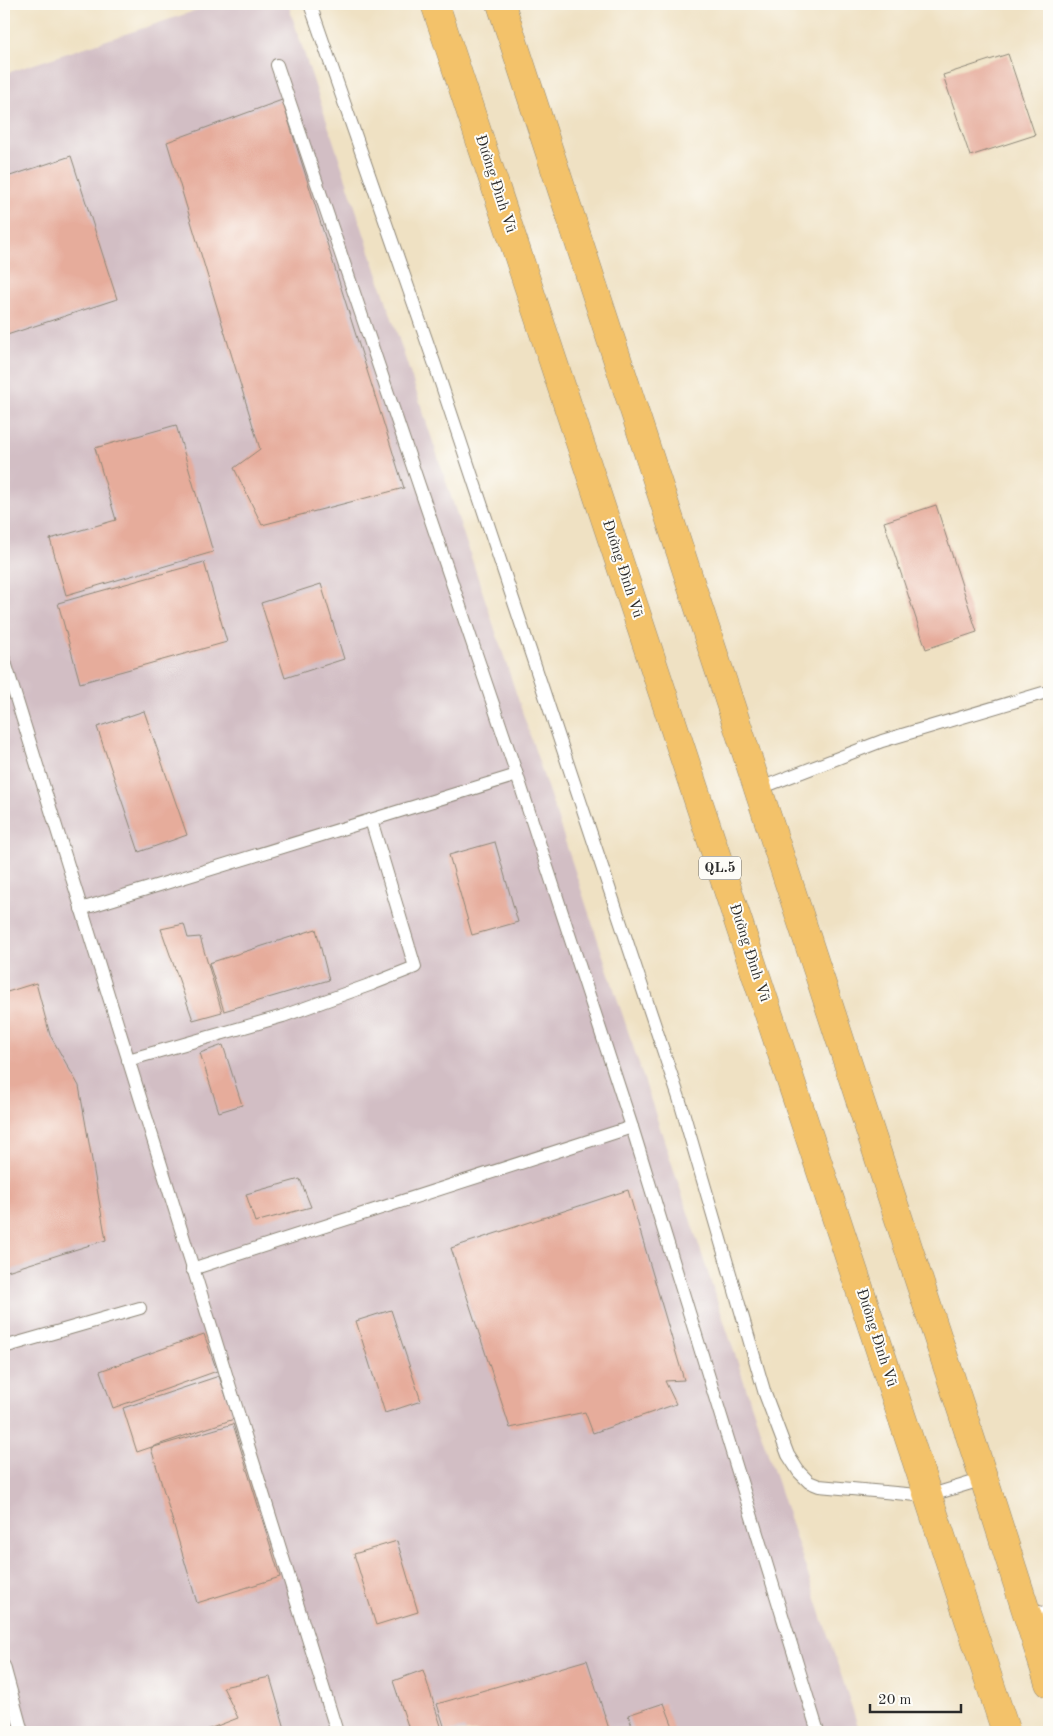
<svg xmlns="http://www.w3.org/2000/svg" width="1053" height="1736" viewBox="0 0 1053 1736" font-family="'Old Standard TT',serif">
<rect width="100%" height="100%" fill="#fdfcf7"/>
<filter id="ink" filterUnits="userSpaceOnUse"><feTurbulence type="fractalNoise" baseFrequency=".02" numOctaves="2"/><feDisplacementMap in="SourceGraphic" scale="10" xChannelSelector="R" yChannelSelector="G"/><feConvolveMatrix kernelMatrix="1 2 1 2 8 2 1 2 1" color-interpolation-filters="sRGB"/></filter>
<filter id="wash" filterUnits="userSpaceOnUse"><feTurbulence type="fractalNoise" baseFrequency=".0096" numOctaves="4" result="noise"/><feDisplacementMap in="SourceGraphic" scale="20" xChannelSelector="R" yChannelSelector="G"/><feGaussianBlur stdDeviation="1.12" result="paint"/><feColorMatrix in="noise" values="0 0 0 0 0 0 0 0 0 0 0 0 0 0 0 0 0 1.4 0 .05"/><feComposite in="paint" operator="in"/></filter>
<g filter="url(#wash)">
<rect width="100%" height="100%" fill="#efe1c3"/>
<!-- industrial -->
<polygon fill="#d2bec4" points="216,4 288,4 860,1732 4,1732 4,74"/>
<g id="blocks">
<!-- building -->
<g fill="#e6ac9b">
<polygon points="1008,54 1035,135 970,156 943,75"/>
<polygon points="282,100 404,488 262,525 234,468 260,449 167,142"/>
<polygon points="71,156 117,299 4,336 4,178"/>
<polygon points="176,425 213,552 66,595 50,539 116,520 95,448"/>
<polygon points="936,505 977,632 926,649 884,522"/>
<polygon points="204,562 227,642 80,683 58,603"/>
<polygon points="321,584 344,659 285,678 261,603"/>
<polygon points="144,711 187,835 139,852 97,727"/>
<polygon points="495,842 518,922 472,935 449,855"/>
<polygon points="184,924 188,938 200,937 222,1012 193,1020 161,929"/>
<polygon points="316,929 329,980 224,1011 209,963"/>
<polygon points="36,983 50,1035 79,1086 106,1240 4,1272 4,993"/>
<polygon points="223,1045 242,1105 219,1112 200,1053"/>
<polygon points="300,1179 311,1207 255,1222 246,1194"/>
<polygon points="628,1190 684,1380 665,1381 676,1404 593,1433 585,1412 510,1428 451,1248"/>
<polygon points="391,1310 421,1401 385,1413 356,1321"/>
<polygon points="204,1334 217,1371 113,1408 100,1371"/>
<polygon points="219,1376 234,1419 137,1452 123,1408"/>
<polygon points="233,1424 280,1577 197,1603 151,1448"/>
<polygon points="397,1541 418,1612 376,1625 354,1554"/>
<polygon points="587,1660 610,1732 466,1732 464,1728 446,1732 437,1704"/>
<polygon points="423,1670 443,1732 410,1732 393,1681"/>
<polygon points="270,1677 286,1732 201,1732 238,1718 223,1687"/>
<polygon points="664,1703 675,1732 634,1732 628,1715"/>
</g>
</g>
</g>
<g filter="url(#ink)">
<use href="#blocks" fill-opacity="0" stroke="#8d8677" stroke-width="1"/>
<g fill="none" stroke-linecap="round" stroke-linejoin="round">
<!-- service casing -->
<g stroke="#8d8677" stroke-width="14">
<g id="service">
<polyline points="310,4 435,365 679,1098 765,1394 788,1455 799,1472 809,1482 819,1486 928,1496 984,1479"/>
<polyline points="277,65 517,775 632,1127 818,1732"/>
<polyline points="4,659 337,1732"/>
<polyline points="758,789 882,741 1043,693"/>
<polyline points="81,909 517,775"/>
<polyline points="128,1060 283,1016 372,984 415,967 371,820"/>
<polyline points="192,1269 632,1127"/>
<polyline points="4,1347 140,1308"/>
<polyline points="1026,1607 1049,1616"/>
<polyline points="4,1666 22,1732"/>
</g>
</g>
<!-- trunk casing -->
<g stroke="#8d8677" stroke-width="29">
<g id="trunk">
<polyline points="435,4 1006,1732"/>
<polyline points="501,4 984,1479 1049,1683"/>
</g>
</g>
<!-- service -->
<use href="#service" stroke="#fff" stroke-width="12"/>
<!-- trunk -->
<use href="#trunk" stroke="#f3c26a" stroke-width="28"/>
</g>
</g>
<g text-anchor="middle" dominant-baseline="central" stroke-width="4" stroke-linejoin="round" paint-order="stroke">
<!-- shield labels -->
<rect fill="#fdfcf7" stroke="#6a6a68" stroke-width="1" x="699" y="856.5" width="42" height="23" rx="4"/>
<g font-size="14" font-weight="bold" fill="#2b2b2b">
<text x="720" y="868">QL.5</text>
</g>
<!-- street labels -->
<g font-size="15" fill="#2b2b2b" stroke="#fdfcf7">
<text transform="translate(495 184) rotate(72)">Đường Đình Vũ</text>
<text transform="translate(622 569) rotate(72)">Đường Đình Vũ</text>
<text transform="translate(749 953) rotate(72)">Đường Đình Vũ</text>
<text transform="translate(876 1338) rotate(72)">Đường Đình Vũ</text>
</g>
</g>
<!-- margin -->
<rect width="1053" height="1736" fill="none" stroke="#fdfcf7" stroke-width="20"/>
<!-- scale -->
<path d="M870 1704v8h91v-8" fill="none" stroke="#2b2b2b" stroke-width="2.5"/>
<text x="878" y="1704" font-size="15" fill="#2b2b2b" stroke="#fdfcf7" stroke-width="4" paint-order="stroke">20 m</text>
</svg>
